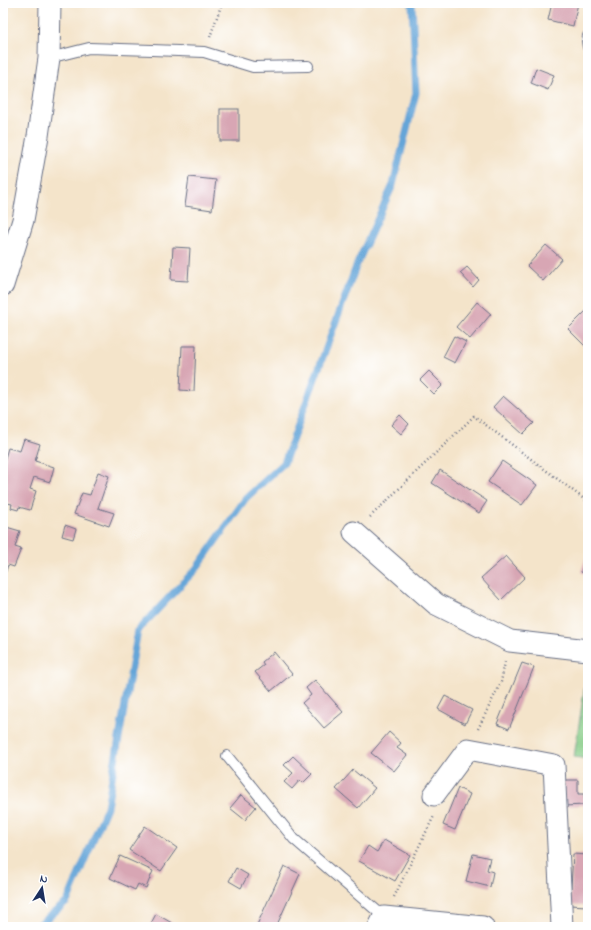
<svg xmlns="http://www.w3.org/2000/svg" width="591" height="930" viewBox="0 0 591 930" font-family="'Indie Flower',sans-serif">
<rect width="100%" height="100%" fill="#fff"/>
<filter id="ink" filterUnits="userSpaceOnUse"><feTurbulence type="fractalNoise" baseFrequency=".025" numOctaves="2"/><feDisplacementMap in="SourceGraphic" scale="8" xChannelSelector="R" yChannelSelector="G"/><feConvolveMatrix kernelMatrix="1 2 1 2 8 2 1 2 1" color-interpolation-filters="sRGB"/></filter>
<filter id="wash" filterUnits="userSpaceOnUse"><feTurbulence type="fractalNoise" baseFrequency=".012" numOctaves="4" result="noise"/><feDisplacementMap in="SourceGraphic" scale="16" xChannelSelector="R" yChannelSelector="G"/><feGaussianBlur stdDeviation="0.9" result="paint"/><feColorMatrix in="noise" values="0 0 0 0 0 0 0 0 0 0 0 0 0 0 0 0 0 1.4 0 .05"/><feComposite in="paint" operator="in"/></filter>
<g filter="url(#wash)">
<rect width="100%" height="100%" fill="#f4e4ca"/>
<!-- garden -->
<polygon fill="#85cb85" stroke="#507d72" points="588,665 588,759 574,757"/>
<g fill="none" stroke-linecap="round" stroke-linejoin="round">
<!-- stream -->
<polyline stroke="#65a5d8" stroke-width="7" points="36,927 67,902 107,807 138,630 196,569 246,498 284,463 357,264 393,185 416,93 412,3"/>
</g>
<g id="blocks">
<!-- building -->
<g fill="#d8a6b4">
<polygon points="552,3 578,3 573,26 548,20"/>
<polygon points="536,68 554,75 548,90 531,83"/>
<rect x="220" y="109" width="19" height="32"/>
<polygon points="189,177 216,180 212,210 185,206"/>
<polygon points="546,245 562,259 543,281 527,266"/>
<polygon points="173,247 190,248 188,281 171,280"/>
<polygon points="467,267 479,280 473,287 460,273"/>
<polygon points="477,302 491,314 470,339 456,327"/>
<polygon points="588,309 588,346 586,347 568,329"/>
<polygon points="454,336 466,342 455,363 443,357"/>
<polygon points="182,346 196,346 194,391 180,390"/>
<polygon points="429,371 443,385 434,394 420,380"/>
<polygon points="503,396 534,423 523,434 493,407"/>
<polygon points="400,415 409,424 401,434 391,425"/>
<polygon points="24,439 40,444 35,461 54,467 50,482 34,477 30,489 36,491 30,510 19,507 18,510 11,508 12,504 3,502 3,465 8,448 20,451"/>
<polygon points="502,461 537,485 522,505 488,482"/>
<polygon points="440,470 487,501 479,513 432,483"/>
<polygon points="98,472 109,476 98,508 114,513 109,526 74,514 82,493 90,495"/>
<polygon points="65,525 76,529 73,539 62,536"/>
<polygon points="3,526 20,531 15,547 21,549 14,567 8,565 4,577 3,577"/>
<polygon points="588,551 588,575 581,572"/>
<polygon points="506,556 525,577 501,600 481,578"/>
<polygon points="274,652 292,674 271,691 255,672 264,665 262,662"/>
<polygon points="522,663 534,667 509,729 497,724"/>
<polygon points="315,680 343,712 324,728 302,703 311,695 306,688"/>
<polygon points="445,696 472,710 465,724 438,709"/>
<polygon points="389,732 401,743 397,748 407,755 394,771 371,753"/>
<polygon points="293,756 312,774 303,783 300,780 292,789 284,782 293,773 284,765"/>
<polygon points="353,770 375,788 358,808 336,789"/>
<polygon points="564,780 578,780 578,794 584,794 585,805 564,806"/>
<polygon points="458,788 470,794 455,830 443,825"/>
<polygon points="241,795 256,807 245,820 230,808"/>
<polygon points="145,826 177,848 161,871 129,850"/>
<polygon points="384,840 410,855 395,881 359,861 368,846 377,852"/>
<polygon points="473,854 490,858 487,870 493,872 490,887 466,881"/>
<polygon points="573,854 588,855 586,906 570,905"/>
<polygon points="120,856 153,871 146,888 138,884 135,890 110,878"/>
<polygon points="284,866 300,874 276,927 256,927"/>
<polygon points="236,868 248,875 241,888 229,881"/>
<polygon points="156,914 179,927 149,927"/>
</g>
</g>
</g>
<g filter="url(#ink)">
<use href="#blocks" fill-opacity="0" stroke="#676e84" stroke-width="1"/>
<g fill="none" stroke-linecap="round" stroke-linejoin="round">
<!-- lane casing -->
<g stroke="#676e84" stroke-width="12">
<g id="lane">
<polyline points="588,36 587,41 588,47"/>
<polyline points="49,58 89,48 152,50 204,52 253,67 308,66"/>
<polyline points="227,756 294,839 384,917"/>
</g>
</g>
<!-- street casing -->
<g stroke="#676e84" stroke-width="23">
<g id="street">
<polyline points="3,285 23,220 38,136 49,58 50,3"/>
<polyline points="354,532 436,604 510,641 588,650"/>
<polyline points="434,795 468,749 554,765 562,927"/>
<polyline points="379,927 384,917 483,927"/>
</g>
</g>
<!-- path -->
<g stroke="#676e84" stroke-width="2.5" stroke-dasharray="1 3" stroke-linecap="butt">
<polyline points="210,37 222,3"/>
<polyline points="370,517 474,416 588,502"/>
<polyline points="478,729 501,682 505,662"/>
<polyline points="394,897 434,816"/>
</g>
<!-- lane -->
<use href="#lane" stroke="#fff" stroke-width="10"/>
<!-- street -->
<use href="#street" stroke="#fff" stroke-width="21"/>
</g>
</g>
<!-- margin -->
<rect width="591" height="930" fill="none" stroke="#fff" stroke-width="16"/>
<!-- north arrow -->
<g transform="translate(42 888) rotate(12)" stroke="#ffffff" stroke-width="3" paint-order="stroke">
<path d="M0-3L7 15L0 10L-7 15Z" fill="#1b2f5e"/>
<text y="-6" font-size="11" font-weight="bold" text-anchor="middle" fill="#1b2f5e">N</text>
</g>
</svg>
